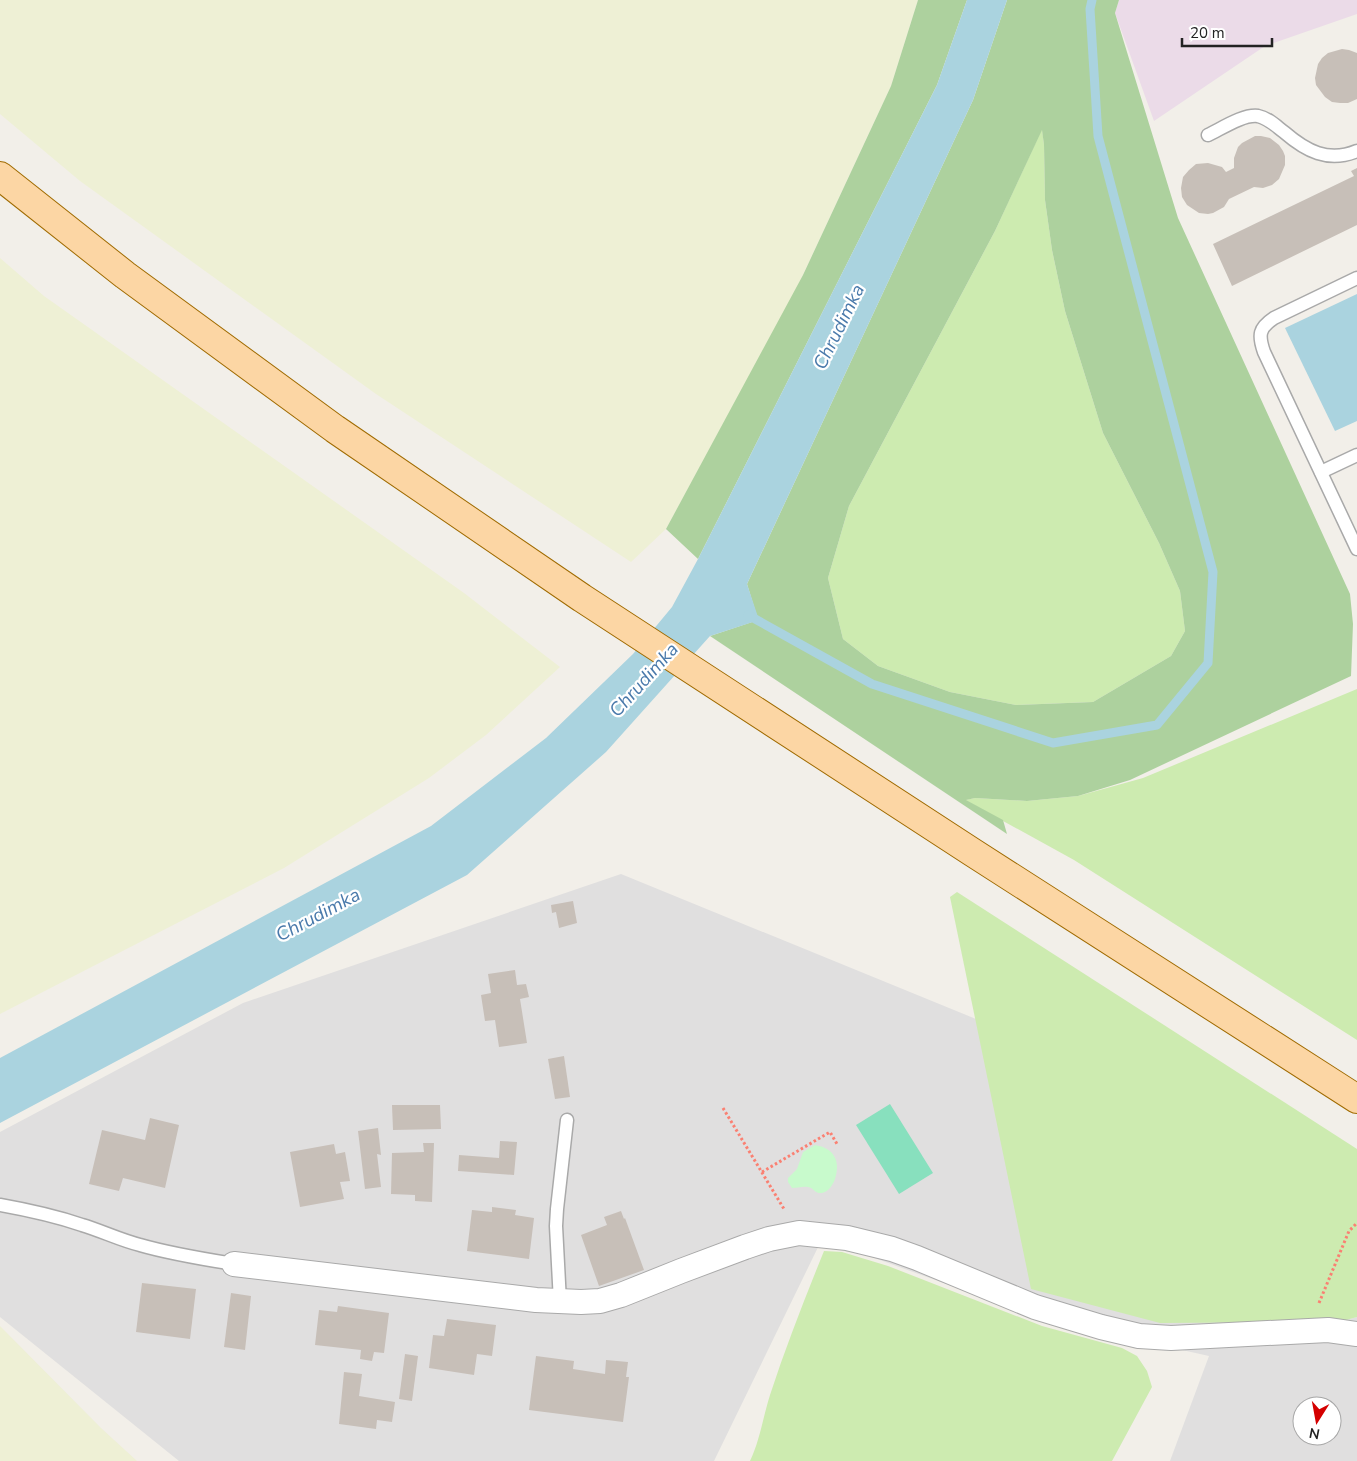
<svg xmlns="http://www.w3.org/2000/svg" width="1357" height="1461" viewBox="0 0 1357 1461" font-family="'Nunito Sans',sans-serif">
<rect width="100%" height="100%" fill="#f2efe9"/>
<!-- residential -->
<path fill="#e0dfdf" fill-rule="evenodd" d="M621,874L976,1019L1032,1289L1339,1322L1357,1317V1461H1170L1209,1356L1043,1319L822,1239L714,1461H179L0,1317V1132L243,1003ZM1302,1406H1332V1436H1302Z"/>
<!-- industrial -->
<polygon fill="#ebdbe8" points="1119,0 1357,0 1357,14 1265,46 1154,121 1115,13"/>
<!-- farmland -->
<g fill="#eef0d5">
<polygon points="0,0 918,0 891,86 795,292 666,529 631,562 376,394 80,181 0,114"/>
<polygon points="0,258 44,296 464,593 560,667 486,735 429,778 284,868 0,1014"/>
<polygon points="0,1326 101,1428 137,1461 0,1461"/>
</g>
<!-- grass -->
<g fill="#cdebb0">
<polygon points="1042,129 1044,145 1045,200 1052,250 1065,311 1103,433 1159,543 1180,591 1185,631 1171,656 1093,702 1016,705 950,692 878,666 843,639 828,578 849,506 995,231"/>
<polygon points="1357,689 1357,1040 1074,860 965,800 975,798 1027,801 1078,796 1143,778"/>
<polygon points="957,892 1357,1149 1357,1317 1339,1322 1160,1323 1031,1289 950,897"/>
<path d="M824,1251L842,1252L888,1266L1042,1326L1122,1348L1137,1356L1147,1371L1152,1387L1112,1461H750C760,1440 763,1417 770,1395C786,1346 805,1298 824,1251Z"/>
</g>
<!-- forest -->
<g fill="#add19e" fill-rule="evenodd">
<polygon points="918,0 967,0 937,85 698,559 666,529 803,275 891,86"/>
<path d="M1007,0H1119L1115,13L1178,218L1350,594L1353,624L1351,676L1130,780L1078,796L1027,801L975,798L966,800L1003,820L1007,834L710,636L758,620L747,584L973,100ZM1042,130L1044,145L1045,200L1052,250L1065,311L1103,433L1159,543L1180,591L1185,631L1171,656L1093,702L1016,705L950,692L878,666L843,639L828,578L849,506L995,231Z"/>
</g>
<!-- park -->
<path fill="#c8facc" d="M815,1145C834,1148 841,1161 835,1179C833,1185 828,1192 822,1193C815,1194 814,1188 808,1187C803,1186 797,1188 792,1188L788,1182V1178L797,1169L803,1152Z"/>
<!-- pitch -->
<polygon fill="#88e0be" points="890,1104 933,1173 899,1194 856,1125"/>
<!-- water -->
<g fill="#aad3df">
<polygon points="967,0 1007,0 973,100 747,584 759,620 710,636 606,752 467,875 0,1123 0,1058 431,826 546,738 633,654 672,607 698,559 937,85"/>
<polygon points="1357,294 1357,421 1335,431 1285,328"/>
</g>
<g fill="none" stroke-linecap="round" stroke-linejoin="round">
<!-- stream -->
<polyline stroke="#aad3df" stroke-width="9" points="748,615 872,684 1053,743 1157,725 1208,663 1213,572 1098,136 1090,9 1092,0"/>
</g>
<!-- building -->
<g fill="#c7bfb8">
<polygon points="1342,49 1349,50 1357,53 1357,99 1348,103 1340,103 1332,102 1325,97 1316,85 1315,78 1318,64 1322,58 1328,53"/>
<polygon points="1255,136 1261,136 1270,138 1279,145 1283,151 1285,156 1285,165 1279,179 1272,185 1263,188 1254,187 1229,199 1224,207 1213,213 1208,214 1199,213 1187,205 1182,197 1181,188 1183,177 1189,170 1196,164 1208,163 1222,167 1226,172 1234,168 1234,158 1238,147 1242,143"/>
<polygon points="1357,168 1357,225 1232,286 1213,244 1354,176 1351,171"/>
<polygon points="573,901 577,923 559,928 556,912 552,913 551,905"/>
<polygon points="515,970 517,985 526,984 529,997 520,999 527,1043 499,1047 495,1020 485,1021 481,995 491,993 488,974"/>
<polygon points="564,1056 570,1097 555,1099 548,1059"/>
<polygon points="392,1105 440,1105 441,1129 393,1130"/>
<polygon points="150,1118 179,1125 165,1188 123,1178 119,1191 89,1184 102,1130 145,1140"/>
<polygon points="378,1128 381,1155 377,1154 381,1187 365,1189 358,1131"/>
<polygon points="500,1141 517,1142 514,1175 458,1171 459,1155 499,1158"/>
<polygon points="423,1143 434,1143 432,1202 415,1201 415,1195 391,1194 392,1153 424,1152"/>
<polygon points="334,1144 336,1154 345,1152 350,1181 340,1182 344,1199 300,1207 290,1152"/>
<polygon points="492,1207 516,1210 515,1215 534,1218 529,1259 467,1251 472,1210 492,1212"/>
<polygon points="621,1211 624,1219 625,1218 644,1270 599,1286 581,1235 607,1225 604,1217"/>
<polygon points="142,1283 196,1289 190,1339 136,1332"/>
<polygon points="231,1293 251,1296 245,1350 224,1347"/>
<polygon points="338,1306 389,1313 384,1353 374,1352 372,1361 360,1359 361,1350 315,1345 319,1310 337,1312"/>
<polygon points="447,1319 496,1325 492,1356 477,1354 474,1375 429,1368 433,1335 444,1336"/>
<polygon points="405,1354 418,1356 412,1401 399,1399"/>
<polygon points="536,1356 574,1361 573,1369 605,1374 606,1360 628,1362 626,1377 629,1377 623,1422 529,1410"/>
<polygon points="344,1372 362,1374 359,1396 395,1402 392,1422 377,1420 376,1429 339,1424"/>
</g>
<g fill="none" stroke-linecap="round" stroke-linejoin="round">
<!-- lane casing -->
<g stroke="#a9a9a9" stroke-width="15">
<g id="lane">
<path d="M1208,135C1221,129 1243,114 1258,116C1268,118 1276,126 1284,132C1306,151 1328,163 1357,151"/>
<path d="M1357,278L1274,318C1259,328 1258,335 1264,352L1357,549"/>
<polyline points="1321,472 1357,455"/>
<path d="M0,1205C28,1210 55,1216 82,1225C102,1231 120,1240 140,1245C171,1254 203,1259 234,1264"/>
<polyline points="560,1302 556,1226 557,1209 567,1120"/>
</g>
</g>
<!-- street casing -->
<g stroke="#a9a9a9" stroke-width="26">
<polyline id="street" points="234,1264 536,1300 581,1302 600,1301 621,1295 681,1271 745,1247 769,1239 799,1233 847,1238 892,1249 917,1258 1035,1307 1101,1327 1139,1336 1171,1338 1328,1330 1357,1334"/>
</g>
<!-- primary casing -->
<g stroke="#a06b00" stroke-width="30">
<polyline id="primary" points="0,176 125,275 335,429 582,598 972,852 1357,1099"/>
</g>
<!-- path -->
<g stroke="#fa8072" stroke-width="3" stroke-dasharray="2.5 2.5" stroke-linecap="butt">
<polyline points="723,1108 784,1209"/>
<polyline points="762,1172 830,1132 837,1144"/>
<polyline points="1319,1303 1349,1231 1357,1223"/>
</g>
<!-- lane -->
<use href="#lane" stroke="#fff" stroke-width="12"/>
<!-- street -->
<use href="#street" stroke="#fff" stroke-width="24"/>
<!-- primary -->
<use href="#primary" stroke="#fcd6a4" stroke-width="28"/>
</g>
<g text-anchor="middle" dominant-baseline="central" stroke-width="4.5" stroke-linejoin="round" paint-order="stroke">
<!-- water labels -->
<g font-size="19" font-style="italic" fill="#4a7aab" stroke="#fff">
<text transform="translate(839 327) rotate(-64)">Chrudimka</text>
<text transform="translate(644 680) rotate(-48)">Chrudimka</text>
<text transform="translate(318 915) rotate(-28)">Chrudimka</text>
</g>
</g>
<!-- north arrow -->
<g transform="translate(1317 1421) rotate(191)"><circle r="24" fill="#ffffff" stroke="#a7a7a7"/>
<path d="M0-4L9 19L0 12L-9 19Z" fill="#d40000"/>
<text y="-8" font-size="14" font-weight="bold" text-anchor="middle" fill="#222222">N</text>
</g>
<!-- scale -->
<path d="M1182 38v8h90v-8" fill="none" stroke="#222222" stroke-width="2.5"/>
<text x="1190" y="38" font-size="15" fill="#222222" stroke="#ffffff" stroke-width="4" paint-order="stroke">20 m</text>
</svg>
